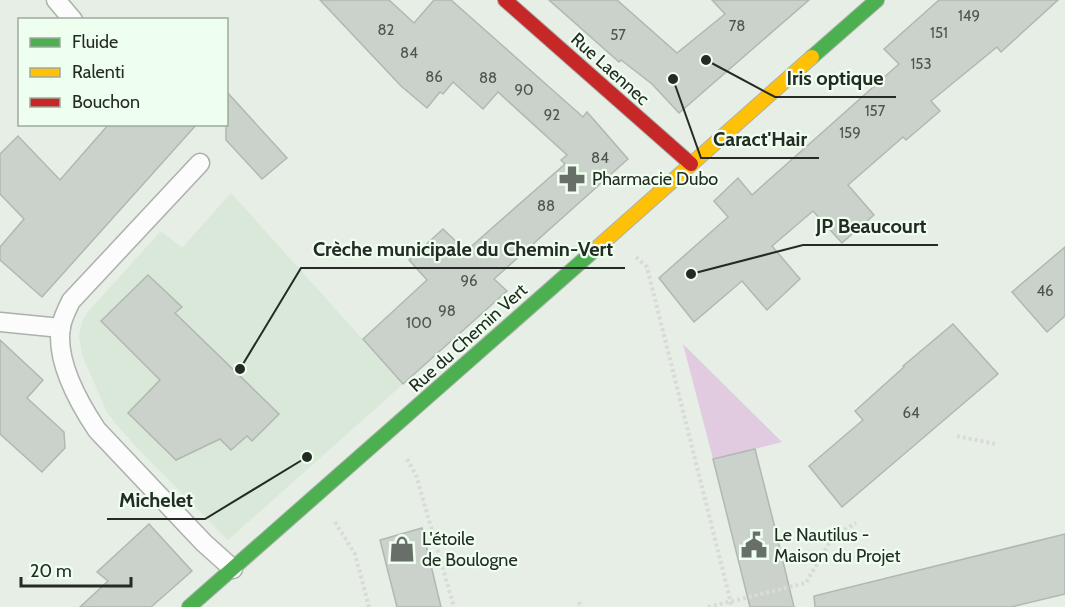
<svg xmlns="http://www.w3.org/2000/svg" width="1065" height="607" viewBox="0 0 1065 607" font-family="Cabin,sans-serif">
<rect width="100%" height="100%" fill="#e6eee5"/>
<!-- built -->
<polygon fill="#d9e8d8" points="231,193 403,384 228,540 142,453 116,424 107,412 82,355 79,336 82,322 88,312 161,231 182,248"/>
<!-- green -->
<polygon fill="#e1cbe0" points="683,344 782,442 713,459"/>
<!-- building -->
<g fill="#cbd1cb" stroke="#b1b8b1" stroke-width="1.5">
<polygon points="320,0 389,0 414,23 434,0 451,0 583,117 587,112 628,159 494,279 507,291 403,384 363,339 427,280 409,260 443,229 466,251 565,164 561,160 567,155 498,92 483,109 453,82 443,94 440,92 427,108 401,86"/>
<polygon points="549,0 617,0 677,53 725,14 712,0 809,0 679,113 652,84 621,60 619,62"/>
<polygon points="939,0 1058,0 1001,52 997,47 931,101 940,111 906,140 903,137 848,185 874,215 842,243 813,211 772,246 800,279 767,310 742,281 694,322 659,278 728,217 714,201 738,178 752,195 825,130 899,64 884,49"/>
<polygon points="226,91 287,158 262,179 226,140"/>
<polygon points="109,124 197,124 42,297 0,260 0,247 24,219 0,194 0,154 18,136 60,180"/>
<polygon points="1065,247 1065,316 1047,332 1012,292"/>
<polygon points="148,275 182,307 175,313 279,414 252,441 247,436 231,450 220,439 176,460 128,413 160,380 101,321"/>
<polygon points="953,324 998,374 842,507 809,466 863,420 855,411 904,367 903,366"/>
<polygon points="0,340 43,380 27,398 64,432 65,448 42,472 0,434"/>
<polygon points="755,449 774,524 794,607 750,607 713,459"/>
<polygon points="149,524 192,571 151,607 80,607 108,581 97,572"/>
<polygon points="422,528 441,607 397,607 380,540"/>
<polygon points="1065,534 1065,594 1011,607 815,607 814,596"/>
</g>
<g fill="none" stroke-linecap="round" stroke-linejoin="round">
<!-- lane casing -->
<g stroke="#abb1ab" stroke-width="21">
<g id="lane">
<polyline points="56,0 73,20"/>
<path d="M200,163L71,301C67,309 63,317 61,326C55,360 79,403 97,430L204,543L233,569"/>
<polyline points="0,322 61,328"/>
</g>
</g>
<!-- fast casing -->
<g stroke="#abb1ab" stroke-width="16">
<g id="fast">
<polyline points="812,57 877,0"/>
<polyline points="189,607 598,247"/>
</g>
</g>
<!-- slow casing -->
<g stroke="#abb1ab" stroke-width="16">
<polyline id="slow" points="598,247 812,57"/>
</g>
<!-- jam casing -->
<g stroke="#abb1ab" stroke-width="16">
<polyline id="jam" points="505,0 691,164"/>
</g>
<!-- path -->
<g stroke="#d9dbd9" stroke-width="4" stroke-dasharray="3 3" stroke-linecap="butt">
<polyline points="636,257 647,267 732,607"/>
<polyline points="957,436 995,444"/>
<polyline points="407,459 416,475 454,607"/>
<polyline points="335,522 355,554 369,607"/>
<polyline points="579,602 581,607"/>
<polyline points="708,607 806,583 833,536 856,523"/>
</g>
<!-- lane -->
<use href="#lane" stroke="#fbfcfb" stroke-width="18"/>
<!-- fast -->
<use href="#fast" stroke="#4caf50" stroke-width="14"/>
<!-- slow -->
<use href="#slow" stroke="#ffc107" stroke-width="14"/>
<!-- jam -->
<use href="#jam" stroke="#c62828" stroke-width="14"/>
</g>
<!-- icons -->
<defs>
<g id="pharmacy-bare" transform="scale(2.07)"><path d="M-2-6h4v4h4v4h-4v4h-4v-4h-4v-4h4Z" fill="#686f68" stroke="#efffef" stroke-width="2.5" paint-order="stroke"/></g>
<g id="civic-bare" transform="scale(2.07)"><path d="M-.6-6.5H3V-4.5H.6V-3L4-1V1h2V6H-6V1h2V-1L-.6-3ZM-1.2 2.5V6h2.4V2.5Z" fill="#686f68" stroke="#efffef" stroke-width="2.5" paint-order="stroke"/></g>
<g id="shop-bare" transform="scale(2.07)"><path d="M-5-2.5h2.3a2.7 3.5 0 0 1 5.4 0H5L5.5 6h-11ZM-1.5-2.5h3a1.5 2.3 0 0 0-3 0Z" fill="#686f68" stroke="#efffef" stroke-width="2.5" paint-order="stroke"/></g>
</defs>
<g fill-rule="evenodd">
<use href="#pharmacy-bare" x="572" y="179"/>
<use href="#civic-bare" x="754" y="545"/>
<use href="#shop-bare" x="402" y="549"/>
</g>
<g text-anchor="middle" dominant-baseline="central" stroke-width="4.5" stroke-linejoin="round" paint-order="stroke">
<!-- number labels -->
<g font-size="15" fill="#4e544e">
<text x="969" y="16">149</text>
<text x="737" y="26">78</text>
<text x="386" y="30">82</text>
<text x="939" y="33">151</text>
<text x="618" y="35">57</text>
<text x="409" y="53">84</text>
<text x="921" y="64">153</text>
<text x="434" y="77">86</text>
<text x="488" y="78">88</text>
<text x="524" y="90">90</text>
<text x="875" y="111">157</text>
<text x="552" y="115">92</text>
<text x="850" y="133">159</text>
<text x="600" y="158">84</text>
<text x="546" y="206">88</text>
<text x="469" y="281">96</text>
<text x="1045" y="291">46</text>
<text x="447" y="311">98</text>
<text x="419" y="323">100</text>
<text x="911" y="413">64</text>
</g>
<!-- street labels -->
<g font-size="18" fill="#242a24" stroke="#efffef">
<text transform="translate(610 69) rotate(42)">Rue Laennec</text>
<text transform="translate(468 338) rotate(-42)">Rue du Chemin Vert</text>
</g>
<!-- poi labels -->
<g font-size="18" fill="#242a24" stroke="#efffef" text-anchor="start">
<text x="592" y="179">Pharmacie Dubo</text>
<text x="774" y="535">Le Nautilus -<tspan x="774" dy="21">Maison du Projet</tspan></text>
<text x="422" y="539">L'étoile<tspan x="422" dy="21">de Boulogne</tspan></text>
</g>
</g>
<!-- callouts -->
<path fill="none" stroke="#242a24" stroke-width="2" d="M706 60L775 97H896M673 79L701 158H819M691 274L803 245H938M240 369L301 268H625M307 457L205 519H107"/>
<g fill="#242a24" stroke="#efffef" stroke-width="2">
<circle cx="706" cy="60" r="6"/>
<circle cx="673" cy="79" r="6"/>
<circle cx="691" cy="274" r="6"/>
<circle cx="240" cy="369" r="6"/>
<circle cx="307" cy="457" r="6"/>
</g>
<g font-size="20" text-anchor="middle" font-weight="bold" fill="#242a24" stroke="#efffef" stroke-width="4.5" stroke-linejoin="round" paint-order="stroke">
<text x="835" y="85">Iris optique</text>
<text x="760" y="146">Caract'Hair</text>
<text x="871" y="233">JP Beaucourt</text>
<text x="463" y="256">Crèche municipale du Chemin-Vert</text>
<text x="156" y="507">Michelet</text>
</g>
<!-- legend -->
<rect x="18" y="18" width="210" height="108" fill="#efffef" stroke="#9eaa9e" stroke-width="1.5"/>
<rect x="30" y="38" width="30" height="9" fill="#4caf50" stroke="#9eaa9e" stroke-width="1.5"/>
<text x="72" y="48" font-size="18" fill="#242a24">Fluide</text>
<rect x="30" y="68" width="30" height="9" fill="#ffc107" stroke="#9eaa9e" stroke-width="1.5"/>
<text x="72" y="78" font-size="18" fill="#242a24">Ralenti</text>
<rect x="30" y="98" width="30" height="9" fill="#c62828" stroke="#9eaa9e" stroke-width="1.5"/>
<text x="72" y="108" font-size="18" fill="#242a24">Bouchon</text>
<!-- scale -->
<path d="M21 577v9h110v-9" fill="none" stroke="#242a24" stroke-width="3"/>
<text x="30" y="577" font-size="18" fill="#242a24" stroke="#efffef" stroke-width="4.5" paint-order="stroke">20 m</text>
</svg>
